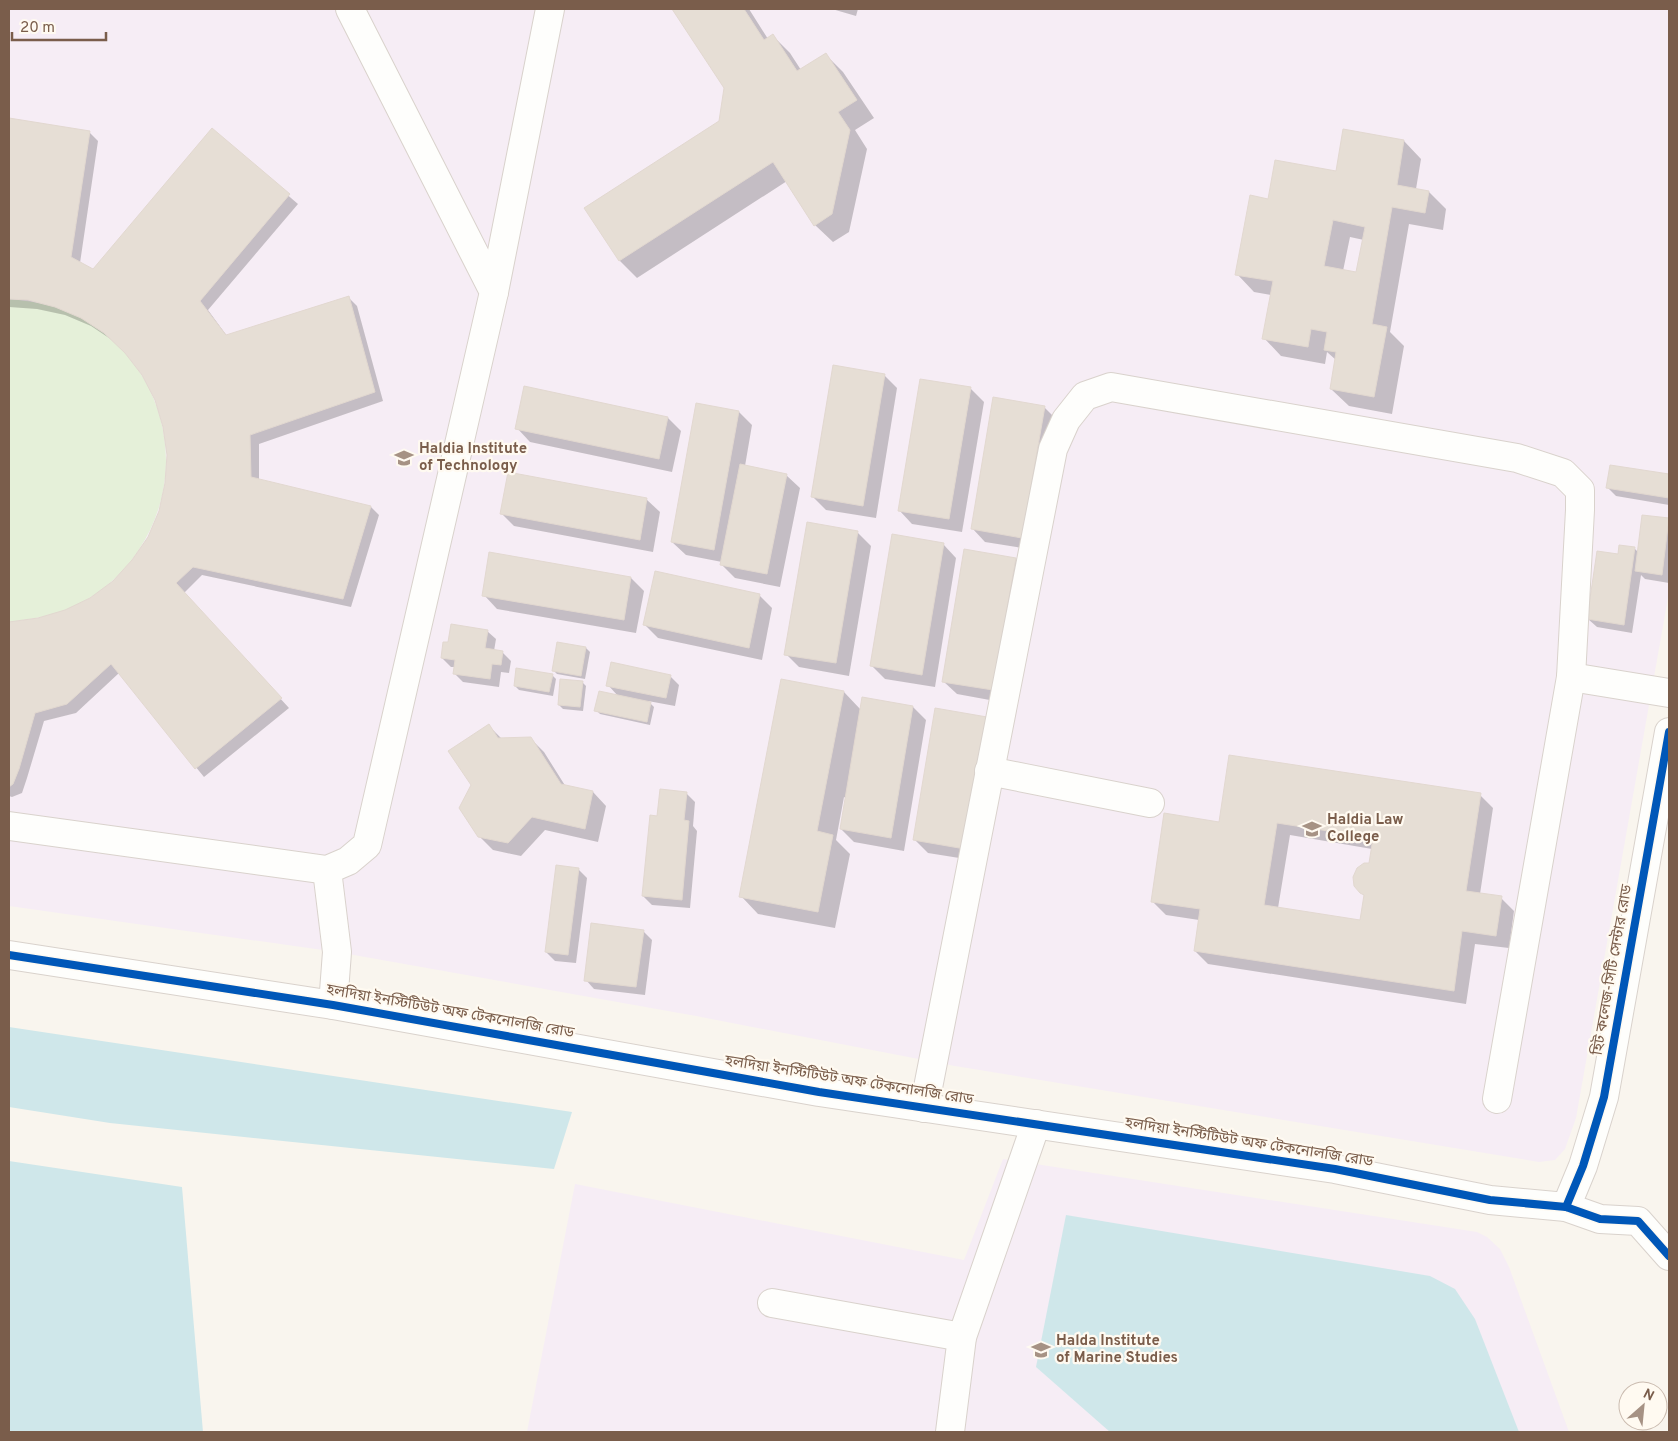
<svg xmlns="http://www.w3.org/2000/svg" width="1678" height="1441" viewBox="0 0 1678 1441" font-family="Overpass,'Noto Sans Bengali',sans-serif">
<rect width="100%" height="100%" fill="#f9f5ee"/>
<!-- education -->
<g fill="#f6edf5">
<polygon points="9,9 1669,9 1669,592 1576,1118 1565,1149 1555,1160 1539,1162 955,1066 696,1016 337,952 9,906"/>
<polygon points="1003,1159 1477,1232 1487,1237 1500,1249 1509,1267 1569,1432 527,1432 575,1184 964,1260"/>
</g>
<!-- green -->
<path fill="#e5f0d9" d="M9,299C34,301 60,306 82,318C165,365 192,471 138,551C121,577 95,598 66,610C48,617 29,619 10,622Z"/>
<!-- water -->
<g fill="#cfe7ea">
<polygon points="9,1027 572,1112 554,1169 110,1123 9,1107"/>
<polygon points="9,1161 182,1187 203,1432 9,1432"/>
<polygon points="1066,1215 1430,1276 1455,1289 1475,1319 1519,1432 1110,1432 1036,1367"/>
</g>
<!-- shadow -->
<g fill="#0003" fill-rule="evenodd">
<polygon points="674,9 749,9 768,39 773,36 790,53 801,70 825,54 843,72 874,118 855,130 867,149 849,232 833,242 815,225 787,181 637,278 620,261 586,209 720,122 726,88"/>
<polygon points="832,9 858,9 856,16"/>
<polygon points="9,119 90,133 98,141 80,263 93,270 212,130 298,204 208,310 227,336 349,298 357,306 383,401 259,444 259,481 371,507 379,515 351,607 202,575 184,593 289,708 204,777 119,673 76,713 44,721 27,778 22,793 12,797 9,796 9,623 38,619 65,612 91,599 114,582 133,561 149,538 160,511 167,483 168,455 164,427 156,400 143,374 128,354 115,342 91,326 65,315 37,309 9,307"/>
<path d="M1404,141L1421,159L1416,189L1429,192L1446,209L1443,230L1409,224L1390,332L1404,346L1392,414L1349,406L1331,389L1336,360L1327,352L1325,364L1281,356L1264,338L1271,295L1254,292L1237,274L1269,200L1337,172ZM1350,237L1364,240L1357,274L1343,271Z"/>
<polygon points="884,375 897,388 876,518 826,510 812,496"/>
<polygon points="971,389 984,402 962,532 912,524 899,510"/>
<polygon points="1044,407 1057,420 1035,550 985,542 972,528"/>
<polygon points="739,412 752,425 745,466 786,475 800,488 780,587 735,578 721,564 722,562 686,555 672,542"/>
<polygon points="668,418 681,431 672,472 530,442 517,428"/>
<polygon points="1611,466 1669,476 1669,505 1616,496 1608,488"/>
<polygon points="646,499 660,512 653,552 514,526 501,513"/>
<polygon points="1669,520 1669,583 1645,579 1641,575 1632,633 1597,627 1588,619 1619,556 1635,549 1639,553"/>
<polygon points="858,533 871,546 849,676 799,667 786,654"/>
<polygon points="943,544 956,558 935,687 885,679 871,665"/>
<polygon points="1015,559 1028,573 1006,703 957,694 943,681"/>
<polygon points="631,578 644,591 636,633 497,609 484,595"/>
<polygon points="759,595 772,608 762,660 658,638 645,625"/>
<polygon points="487,631 496,639 494,651 502,652 511,661 509,673 501,672 499,687 463,682 454,673 455,667 451,667 442,658"/>
<polygon points="586,648 590,652 585,679 557,674 553,670"/>
<polygon points="552,675 556,679 553,696 519,690 515,686"/>
<polygon points="670,676 679,685 675,706 648,701 654,707 650,725 600,714 596,710 618,696 608,685"/>
<polygon points="582,682 586,686 583,711 563,709 559,705"/>
<polygon points="844,692 861,710 913,707 926,720 904,851 854,842 841,829 846,798 844,797 836,840 850,854 835,928 758,914 741,896"/>
<polygon points="936,710 978,861 928,853 915,840"/>
<polygon points="489,726 502,739 530,738 544,752 566,787 593,792 606,806 598,842 545,830 521,856 493,850 479,836 472,785"/>
<polygon points="686,793 695,802 693,826 697,831 690,908 652,905 643,896 658,817"/>
<path d="M1480,795L1493,808L1480,894L1501,898L1514,911L1509,948L1475,944L1466,1004L1208,964L1195,951L1199,920L1166,915L1153,902L1220,823ZM1290,835L1372,849L1370,864L1361,892L1365,896L1361,922L1278,908Z"/>
<polygon points="578,869 587,878 576,963 555,961 546,952"/>
<polygon points="643,931 652,940 645,995 594,989 586,980"/>
</g>
<!-- building -->
<g fill="#e6ded5" stroke="#e2d8d0" fill-rule="evenodd">
<polygon points="672,9 744,9 764,40 773,34 797,71 826,53 857,100 838,112 850,130 832,214 814,226 773,162 619,261 584,208 719,121 724,88"/>
<polygon points="9,118 90,131 71,257 93,269 212,128 290,194 200,301 226,335 349,296 375,392 250,435 251,477 371,506 343,599 193,567 176,583 282,698 195,769 111,664 67,704 35,713 19,769 13,784 9,787 9,622 38,618 65,610 90,598 113,581 132,560 148,537 159,511 165,483 167,455 163,427 155,400 142,375 125,353 104,333 81,318 55,307 28,300 9,299"/>
<path d="M1343,129L1404,140L1397,185L1429,191L1425,213L1392,207L1372,324L1387,327L1374,397L1330,389L1336,352L1324,350L1327,332L1311,329L1308,347L1262,339L1273,281L1235,275L1250,195L1268,199L1275,160L1336,171ZM1333,220L1365,227L1356,272L1324,266Z"/>
<polygon points="833,365 885,374 863,506 811,497"/>
<polygon points="920,379 971,387 949,519 898,511"/>
<polygon points="524,386 668,417 659,459 515,429"/>
<polygon points="993,397 1045,406 1022,538 971,529"/>
<polygon points="696,403 739,411 714,550 671,542"/>
<polygon points="740,464 787,474 767,574 720,565"/>
<polygon points="1610,465 1669,474 1669,498 1606,488"/>
<polygon points="508,472 647,498 640,540 500,514"/>
<polygon points="1642,515 1669,518 1662,575 1635,571"/>
<polygon points="807,522 858,531 836,663 784,655"/>
<polygon points="892,534 944,543 922,675 870,666"/>
<polygon points="1619,545 1635,547 1624,625 1587,619 1597,551 1618,554"/>
<polygon points="964,549 1016,558 993,690 942,682"/>
<polygon points="489,552 631,577 624,620 482,596"/>
<polygon points="655,571 760,594 749,648 643,625"/>
<polygon points="451,624 488,630 485,648 503,651 501,665 492,664 490,679 453,674 455,660 441,658 443,642 448,642"/>
<polygon points="557,642 586,647 581,676 552,671"/>
<polygon points="611,662 671,675 666,698 606,686"/>
<polygon points="516,668 553,674 549,692 514,686"/>
<polygon points="560,679 583,681 580,707 558,705"/>
<polygon points="781,679 844,691 817,831 833,835 818,912 739,897"/>
<polygon points="599,691 651,702 647,722 594,711"/>
<polygon points="862,697 913,706 891,838 840,829"/>
<polygon points="935,708 987,717 965,849 913,840"/>
<polygon points="489,724 498,738 531,737 561,784 593,791 585,829 532,817 508,843 478,837 459,808 471,785 448,751"/>
<path d="M1229,755L1481,793L1466,891L1502,896L1496,936L1462,931L1454,991L1194,951L1200,909L1151,902L1164,813L1219,822ZM1277,823L1373,838L1369,863H1364L1357,868L1353,877L1354,886L1360,893L1364,895L1360,920L1264,905Z"/>
<polygon points="660,789 687,792 684,820 689,821 682,900 642,896 650,815 657,816"/>
<polygon points="556,865 579,868 568,955 545,952"/>
<polygon points="591,923 644,930 636,987 584,981"/>
</g>
<g fill="none" stroke-linecap="round" stroke-linejoin="round">
<!-- minor casing -->
<g stroke="#d9d2cc" stroke-width="30">
<g id="minor">
<polyline points="494,292 550,9"/>
<polyline points="1571,677 1669,693"/>
<polyline points="989,771 1150,803"/>
<polyline points="9,826 327,870 348,861 367,845 494,292 350,9"/>
<polyline points="327,870 337,952 333,1005"/>
<polyline points="9,955 333,1005 819,1092 1335,1169 1490,1200 1566,1207 1600,1219 1638,1221 1669,1256"/>
<polyline points="924,1108 1053,449 1066,420 1085,396 1111,387 1517,458 1563,473 1580,490 1580,510 1571,677 1497,1099"/>
<polyline points="1566,1207 1583,1166 1604,1097 1669,732"/>
<polyline points="772,1303 962,1337"/>
<polyline points="950,1432 962,1337 1036,1124"/>
</g>
</g>
<!-- minor -->
<use href="#minor" stroke="#fefefc" stroke-width="28"/>
<!-- cycleway casing -->
<g stroke="#fffaf1" stroke-width="11">
<g id="cycleway">
<polyline points="9,955 333,1005 819,1092 1335,1169 1490,1200 1566,1207 1600,1219 1638,1221 1669,1256"/>
<polyline points="1566,1207 1583,1166 1604,1097 1669,732"/>
</g>
</g>
<!-- cycleway -->
<use href="#cycleway" stroke="#0057b8" stroke-width="8"/>
</g>
<!-- icons -->
<defs>
<g id="university-bare" transform="scale(1.5)"><path d="M0-5L7-2L0 1L-7-2ZM-4 1L0 2.5L4 1V4Q0 6-4 4Z" fill="#a69284" stroke="#fffaf1" stroke-width="2.5" paint-order="stroke"/></g>
</defs>
<g fill-rule="evenodd">
<use href="#university-bare" x="404" y="458"/>
<use href="#university-bare" x="1312" y="829"/>
<use href="#university-bare" x="1041" y="1350"/>
</g>
<g text-anchor="middle" dominant-baseline="central" stroke-width="4.5" stroke-linejoin="round" paint-order="stroke">
<!-- poi labels -->
<g font-size="15" font-weight="bold" fill="#7a5d4b" stroke="#fffaf1" text-anchor="start">
<text x="419" y="449">Haldia Institute<tspan x="419" dy="17">of Technology</tspan></text>
<text x="1327" y="820">Haldia Law<tspan x="1327" dy="17">College</tspan></text>
<text x="1056" y="1341">Halda Institute<tspan x="1056" dy="17">of Marine Studies</tspan></text>
</g>
<!-- street labels -->
<g font-size="15" fill="#7a5d4b" stroke="#fffaf1">
<text transform="translate(1613 970) rotate(-80)">হিট কলেজ-সিটি সেন্টার রোড</text>
<text transform="translate(450 1012) rotate(10)">হলদিয়া ইনস্টিটিউট অফ টেকনোলজি রোড</text>
<text transform="translate(849 1081) rotate(9)">হলদিয়া ইনস্টিটিউট অফ টেকনোলজি রোড</text>
<text transform="translate(1249 1143) rotate(9)">হলদিয়া ইনস্টিটিউট অফ টেকনোলজি রোড</text>
</g>
</g>
<!-- border -->
<rect width="1678" height="1441" fill="none" stroke="#7a5d4b" stroke-width="20"/>
<!-- north arrow -->
<g transform="translate(1643 1406) rotate(27)"><circle r="24" fill="#fffaf1" stroke="#cabbaf"/>
<path d="M0-4L9 19L0 12L-9 19Z" fill="#a69284"/>
<text y="-8" font-size="14" font-weight="bold" text-anchor="middle" fill="#7a5d4b">N</text>
</g>
<!-- scale -->
<path d="M12 32v8h94v-8" fill="none" stroke="#7a5d4b" stroke-width="2.5"/>
<text x="20" y="32" font-size="15" fill="#7a5d4b" stroke="#fffaf1" stroke-width="4" paint-order="stroke">20 m</text>
</svg>
